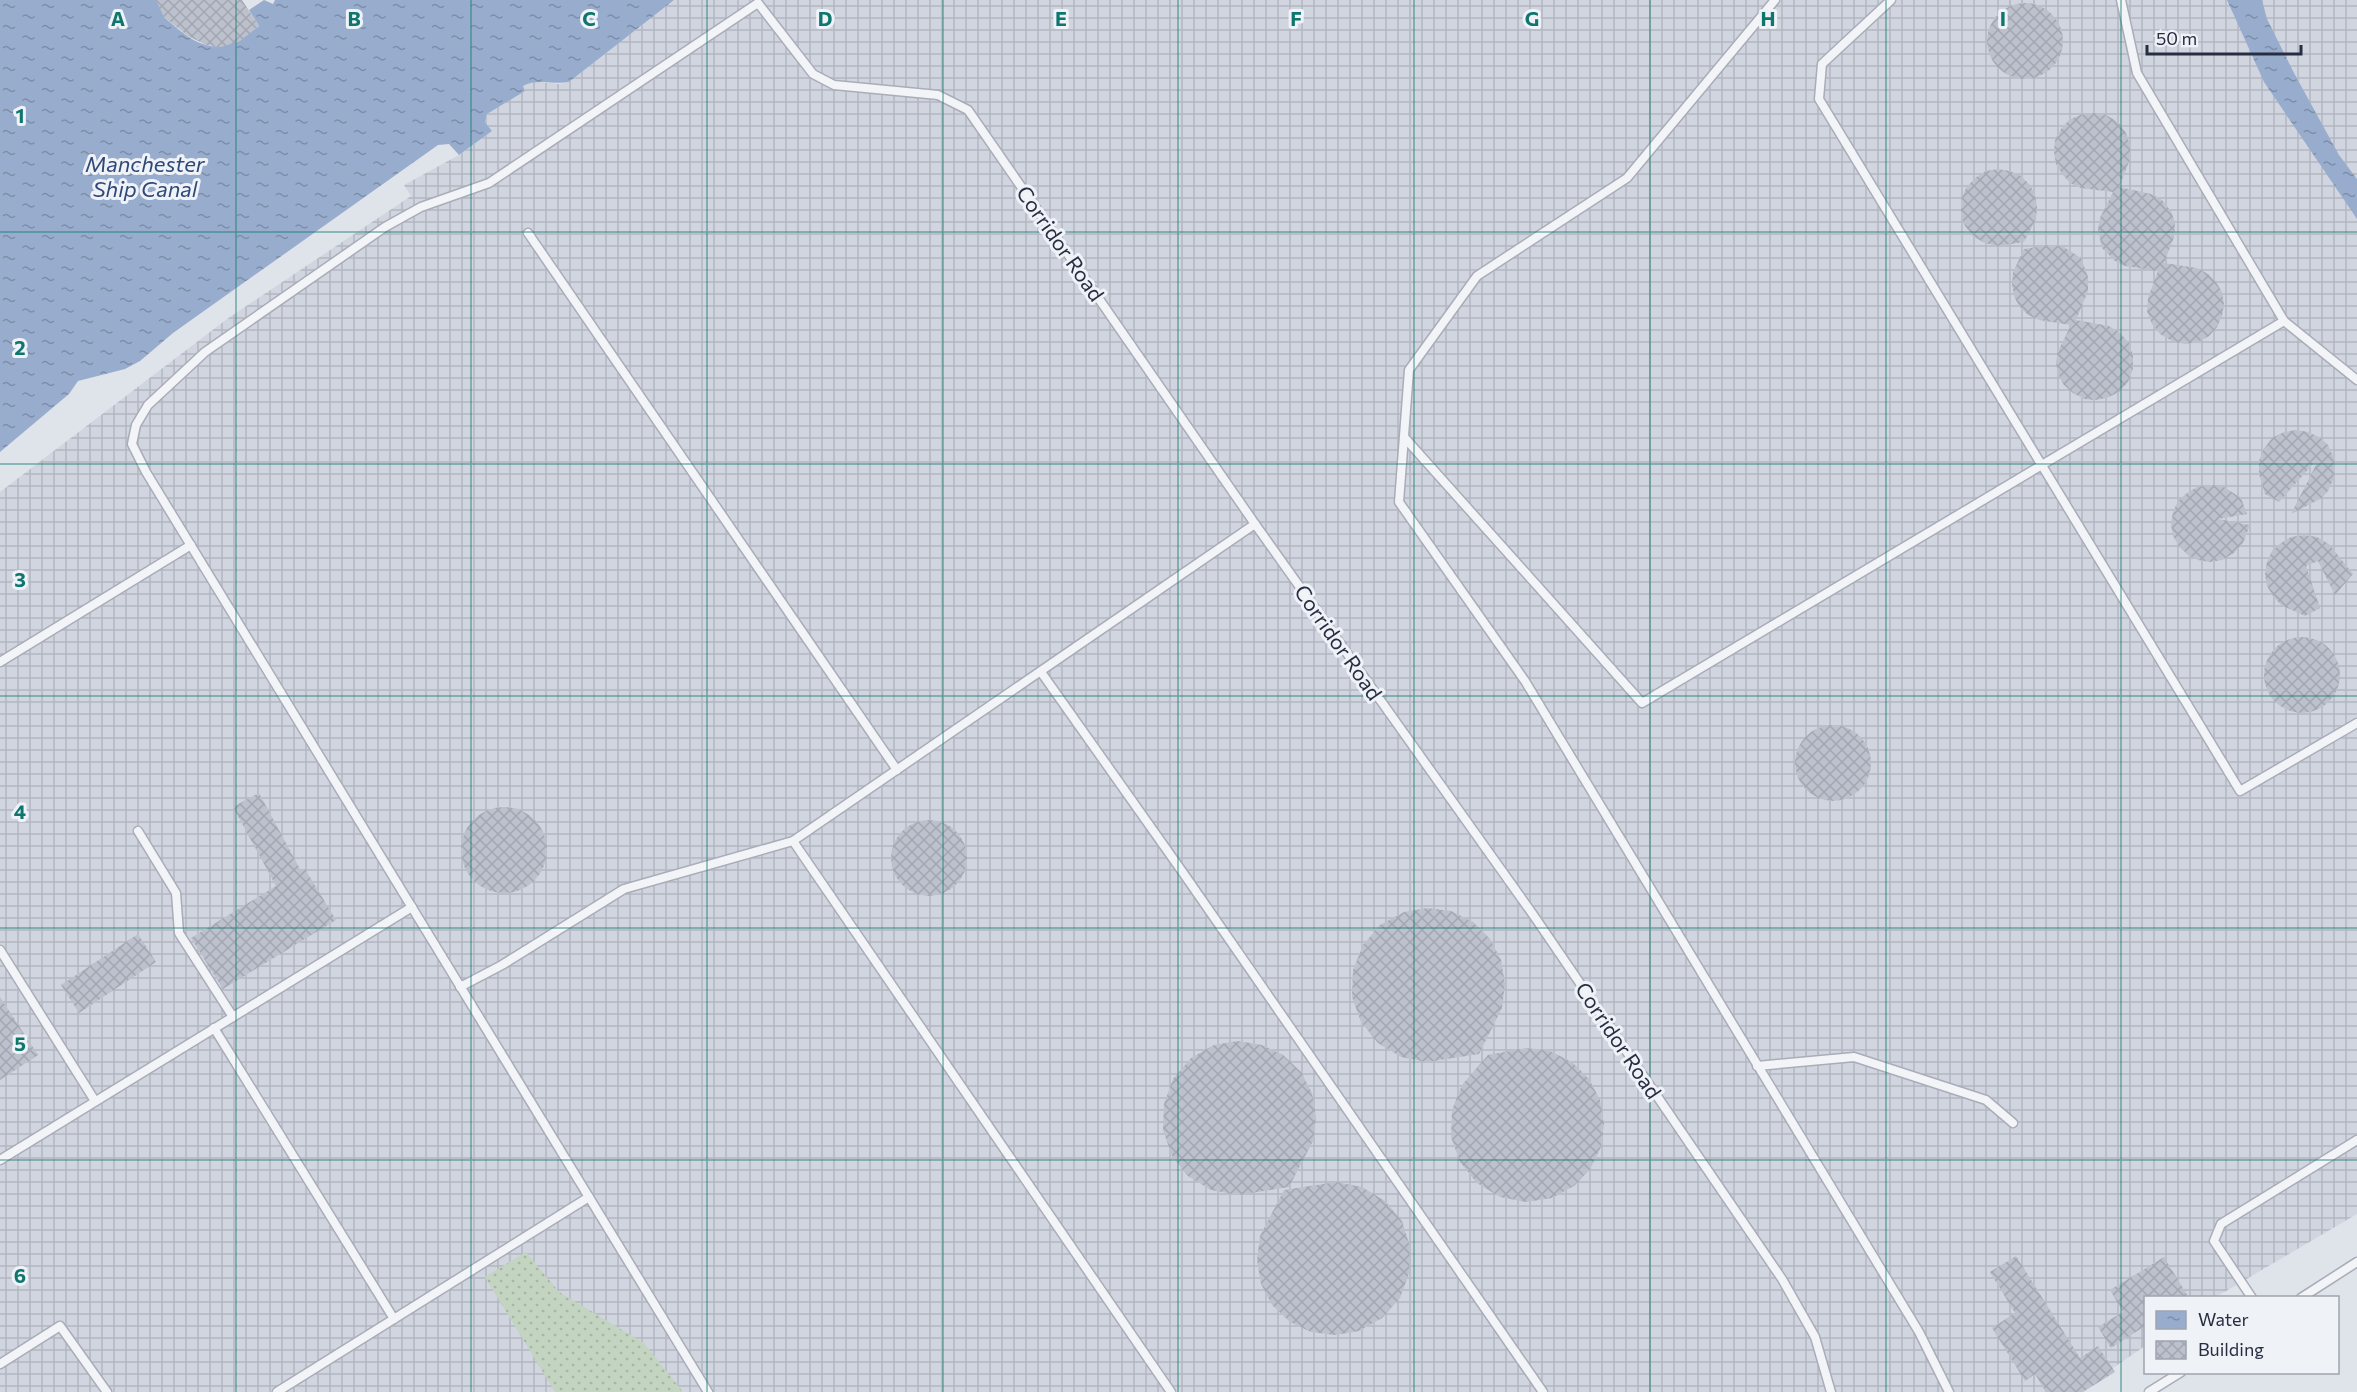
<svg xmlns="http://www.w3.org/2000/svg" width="2357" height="1392" viewBox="0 0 2357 1392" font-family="Commissioner,sans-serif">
<defs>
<pattern id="industrial-grid" width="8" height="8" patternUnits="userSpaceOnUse" patternTransform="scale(1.5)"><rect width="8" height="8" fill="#d1d5df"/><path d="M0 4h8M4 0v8" fill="none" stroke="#b3b7c1"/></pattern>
<pattern id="grass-dots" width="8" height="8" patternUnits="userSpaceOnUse" patternTransform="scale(1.5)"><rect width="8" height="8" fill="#c3d4c0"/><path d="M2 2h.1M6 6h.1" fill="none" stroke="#a8b6a6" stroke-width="1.8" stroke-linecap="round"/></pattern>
<pattern id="water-ripples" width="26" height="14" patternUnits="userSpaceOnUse" patternTransform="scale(1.5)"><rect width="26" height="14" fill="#98adcd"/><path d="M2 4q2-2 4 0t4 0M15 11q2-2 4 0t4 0" fill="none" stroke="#7c8da8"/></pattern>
<pattern id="building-cross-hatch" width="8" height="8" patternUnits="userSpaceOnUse" patternTransform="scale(1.5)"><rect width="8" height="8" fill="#bcc1cd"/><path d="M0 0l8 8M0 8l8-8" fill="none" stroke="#a2a6b1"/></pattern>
</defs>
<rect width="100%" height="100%" fill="#dfe3ea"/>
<!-- industrial -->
<polygon fill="url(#industrial-grid)" points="674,0 2357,0 2357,1214 2216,1297 2146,1298 2145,1346 2078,1392 0,1392 0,492 227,319 411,196 404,185 459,155 492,131 485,122 487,114 525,90 522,86 532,81 559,84 569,82"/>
<!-- grass -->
<polygon fill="url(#grass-dots)" points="526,1252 559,1292 644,1343 683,1392 555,1392 485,1277"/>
<!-- water -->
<g fill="url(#water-ripples)">
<path d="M0,0H162L164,17C201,50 218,58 259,26L249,10L264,0L273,4L275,0H674L569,82C553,85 537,78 523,86L525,91L487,114L485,122L492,131L459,155L449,144L438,145L173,333L140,361L125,369L78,381L69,394L0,452Z"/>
<polygon points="2227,0 2262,0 2267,19 2294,73 2339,155 2357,179 2357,219 2264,82"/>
</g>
<!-- building -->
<g fill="url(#building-cross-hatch)">
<polygon points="156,0 242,0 259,26 240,41 221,47 206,45 188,36 164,17"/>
<circle cx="2025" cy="41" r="38"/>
<polygon points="2093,113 2106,115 2118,122 2126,133 2130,145 2130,159 2119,187 2151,194 2162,200 2171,211 2175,223 2174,237 2164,263 2197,268 2208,274 2216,282 2222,292 2224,304 2222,316 2217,327 2209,336 2198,342 2185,344 2172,341 2160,334 2152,324 2147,311 2148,298 2158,271 2125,266 2115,261 2102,248 2098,230 2100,218 2113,192 2081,188 2070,183 2062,174 2056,164 2054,152 2055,140 2061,129 2069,120 2080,115"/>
<polygon points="1998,169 2010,171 2021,176 2030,185 2035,195 2037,207 2036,219 2024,242 1998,246 1985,243 1974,237 1965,226 1961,214 1961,200 1966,188 1975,178 1986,171"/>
<polygon points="2051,245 2064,247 2081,258 2088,277 2088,291 2076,320 2109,326 2120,333 2129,343 2133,356 2133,369 2128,382 2119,392 2107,398 2095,400 2084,399 2073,393 2064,385 2058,374 2056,362 2058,351 2071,325 2039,320 2028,315 2019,306 2014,296 2012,284 2013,272 2024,249"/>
<polygon points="2296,430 2308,432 2319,437 2328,445 2333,456 2335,468 2333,480 2328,491 2320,499 2291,514 2316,465 2313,464 2279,502 2265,494 2259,474 2259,461 2264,449 2272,438 2284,432"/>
<polygon points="2211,485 2224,487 2241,498 2247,514 2218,519 2250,525 2243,543 2234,553 2222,560 2210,562 2198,560 2188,555 2179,546 2173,536 2171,524 2173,512 2178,501 2187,493 2197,487"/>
<polygon points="2304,535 2317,537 2329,544 2353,574 2335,595 2318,561 2306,566 2320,608 2305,616 2281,605 2273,596 2267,586 2265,574 2267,562 2272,551 2281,543 2291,537"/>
<circle cx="2302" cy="675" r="38"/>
<circle cx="1833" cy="763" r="38"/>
<polygon points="259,793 301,871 305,869 336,920 223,989 191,938 276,886 233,807"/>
<circle cx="504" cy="850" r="43"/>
<circle cx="929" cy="858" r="38"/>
<polygon points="1427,908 1451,911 1473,922 1490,939 1501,960 1505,984 1502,1008 1479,1054 1427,1062 1401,1057 1378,1043 1361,1022 1352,997 1353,970 1363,945 1380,925 1404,912"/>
<polygon points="138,934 156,962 79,1013 61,985"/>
<polygon points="0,997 38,1055 0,1080"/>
<polygon points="1238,1041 1262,1045 1283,1055 1301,1072 1312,1093 1316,1117 1313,1141 1289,1187 1238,1195 1211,1190 1188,1176 1172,1156 1163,1130 1164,1104 1173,1079 1191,1058 1214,1045"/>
<polygon points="1526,1048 1550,1051 1572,1062 1589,1079 1600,1100 1604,1124 1601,1147 1590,1169 1574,1186 1552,1198 1526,1202 1500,1197 1477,1183 1460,1162 1451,1137 1452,1110 1462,1085 1488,1055"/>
<polygon points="1336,1182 1362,1187 1385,1201 1402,1221 1410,1247 1409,1273 1400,1298 1382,1318 1359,1331 1335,1335 1311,1332 1290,1322 1272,1305 1261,1284 1257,1260 1260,1236 1284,1190"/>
<polygon points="2016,1256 2080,1358 2098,1346 2115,1372 2083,1392 2046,1392 2035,1374 2025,1381 1992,1328 2015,1313 1990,1272"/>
<polygon points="2164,1257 2189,1298 2145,1298 2145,1326 2111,1348 2098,1327 2123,1312 2110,1290"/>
</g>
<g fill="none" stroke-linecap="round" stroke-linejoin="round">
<!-- lane casing -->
<g stroke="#a8adb8" stroke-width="11">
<g id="lane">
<polyline points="1775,0 1627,178 1477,276 1409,370 1399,502 1525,681 1919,1332 1949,1392"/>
<polyline points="1891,0 1822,64 1819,99 2240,791 2357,723"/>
<polyline points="2121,0 2137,73 2284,321 2357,380"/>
<polyline points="528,233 897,770"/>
<polyline points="1404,437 1642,703 2284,321"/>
<polyline points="0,662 191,545"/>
<polyline points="1041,672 1186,877 1543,1392"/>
<polyline points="138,831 176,893 179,933 233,1017"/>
<polyline points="793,841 1171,1392"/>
<polyline points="0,950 95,1101"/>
<polyline points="460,987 502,965 624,889 793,841 1255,524"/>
<polyline points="214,1028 394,1319"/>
<polyline points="1757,1066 1854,1057 1986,1100 2013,1123"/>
<polyline points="0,1160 412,907"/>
<polyline points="2252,1298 2214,1241 2221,1224 2357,1140"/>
<polyline points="2301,1298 2357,1262"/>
<polyline points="0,1364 60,1326 107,1392"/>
<polyline points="277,1392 589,1197"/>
<polyline points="708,1392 146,472 132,444 136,425 148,405 205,352 385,227 421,207 489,183 758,3 813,74 834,85 938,95 968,110 1255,524 1534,916 1782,1279 1815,1337 1831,1392"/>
<polyline points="2149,1392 2181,1372"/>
</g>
</g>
<!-- lane -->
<use href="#lane" stroke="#f3f4f8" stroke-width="8"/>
</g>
<!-- grid -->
<path fill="none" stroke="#0f766e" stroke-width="1.5" stroke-opacity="0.55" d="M236,0V1392M471,0V1392M707,0V1392M943,0V1392M1178,0V1392M1414,0V1392M1650,0V1392M1886,0V1392M2121,0V1392M0,232H2357M0,464H2357M0,696H2357M0,928H2357M0,1160H2357"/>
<g text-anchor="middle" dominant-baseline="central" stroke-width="6" stroke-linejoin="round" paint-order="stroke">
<!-- street labels -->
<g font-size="21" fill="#272e42" stroke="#eff2f7">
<text transform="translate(1061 243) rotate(55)">Corridor Road</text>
<text transform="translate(1339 642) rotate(55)">Corridor Road</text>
<text transform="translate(1619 1040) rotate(56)">Corridor Road</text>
</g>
<!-- water labels -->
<g font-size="22" font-style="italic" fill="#2e4979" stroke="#eff2f7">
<text x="145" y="163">Manchester<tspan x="145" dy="25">Ship Canal</tspan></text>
</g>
</g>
<g font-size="20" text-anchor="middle" font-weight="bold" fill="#0f766e" stroke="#eff2f7" stroke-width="6" stroke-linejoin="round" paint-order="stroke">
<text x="118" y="26">A</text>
<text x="354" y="26">B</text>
<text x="589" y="26">C</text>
<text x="825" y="26">D</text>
<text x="1061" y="26">E</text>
<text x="1296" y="26">F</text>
<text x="1532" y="26">G</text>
<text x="1768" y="26">H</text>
<text x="2003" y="26">I</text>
<text x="20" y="123">1</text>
<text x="20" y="355">2</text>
<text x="20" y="587">3</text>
<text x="20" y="819">4</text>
<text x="20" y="1051">5</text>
<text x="20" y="1283">6</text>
</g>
<!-- legend -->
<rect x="2144" y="1296" width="195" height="78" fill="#eff2f7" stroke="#9fa4af" stroke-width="1.5"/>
<rect x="2156" y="1311" width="30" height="18" fill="url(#water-ripples)" stroke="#9fa4af" stroke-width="1.5"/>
<text x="2198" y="1326" font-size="18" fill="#272e42">Water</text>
<rect x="2156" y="1341" width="30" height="18" fill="url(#building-cross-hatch)" stroke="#9fa4af" stroke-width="1.5"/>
<text x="2198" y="1356" font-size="18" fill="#272e42">Building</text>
<!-- scale -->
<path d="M2147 45v9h154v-9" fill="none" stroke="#272e42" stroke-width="3"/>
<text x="2156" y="45" font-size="18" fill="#272e42" stroke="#eff2f7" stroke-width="4.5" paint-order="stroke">50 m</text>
</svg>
